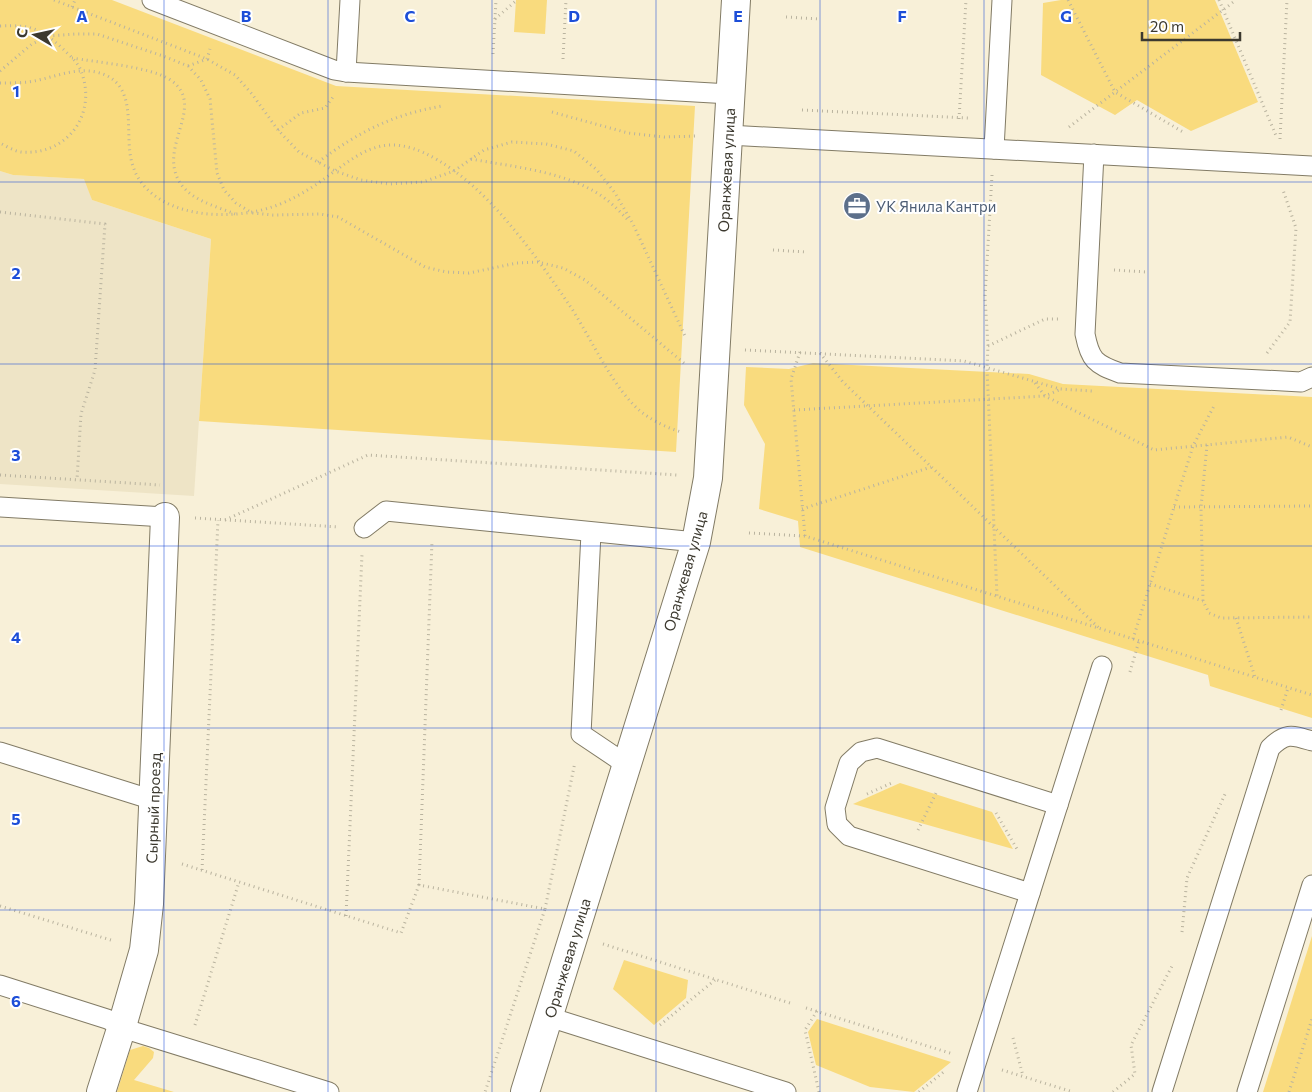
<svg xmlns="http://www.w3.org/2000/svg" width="1312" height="1092" viewBox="0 0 1312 1092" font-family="Commissioner,sans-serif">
<rect width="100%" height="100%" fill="#f8f0d8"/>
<!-- built -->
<polygon fill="#eee4c6" points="0,171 13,175 85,179 92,200 211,239 194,496 0,484"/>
<!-- green -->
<g fill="#f9db7e">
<polygon points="0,0 112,0 336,86 695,106 676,452 199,421 211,239 92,200 84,179 13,175 0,171"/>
<polygon points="516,0 547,0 545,34 514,32"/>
<polygon points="1061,0 1215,0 1258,102 1191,131 1137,100 1115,115 1041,75 1043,3"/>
<polygon points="813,363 1029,374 1063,384 1312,397 1312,718 1210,686 1208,675 800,547 798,521 759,509 765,444 744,405 746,367 789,369"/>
<polygon points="900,783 992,812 1013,849 853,804"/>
<polygon points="1312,936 1312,1092 1263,1092"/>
<polygon points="624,960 688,980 686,998 654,1025 613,989"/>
<polygon points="817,1019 951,1062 914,1092 870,1087 816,1065 808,1032"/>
<polygon points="143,1046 149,1048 154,1052 153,1058 134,1080 174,1092 117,1092 130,1050"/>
</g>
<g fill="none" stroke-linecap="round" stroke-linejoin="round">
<!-- lane casing -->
<g stroke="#827b65" stroke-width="21">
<g id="lane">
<polyline points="152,0 334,70 346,72 730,94"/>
<polyline points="346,72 350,0"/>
<polyline points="728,135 1312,166"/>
<polyline points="994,149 1002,0"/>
<path d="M1094,154L1085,334C1090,360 1095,364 1120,373L1283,381L1301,382L1312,377"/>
<polyline points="0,507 165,517"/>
<polyline points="364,528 386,511 696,542"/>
<polyline points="591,533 581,734 627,765"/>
<polyline points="0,752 153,800"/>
<polyline points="1030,893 849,836 837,824 835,808 849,763 861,752 877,748 1058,805"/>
<polyline points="0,985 107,1019 135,1032 329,1092"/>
<polyline points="549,1017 786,1092"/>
<polyline points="967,1092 1102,666"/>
<path d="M1162,1092L1270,748C1286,732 1292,735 1312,741"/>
<polyline points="1247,1092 1312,885"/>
</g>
</g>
<!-- street casing -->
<g stroke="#827b65" stroke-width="30">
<g id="street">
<polyline points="101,1092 122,1026 144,950 149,904 151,856 165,517"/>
<polyline points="525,1092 696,542 708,478 736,0"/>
</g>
</g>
<!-- path -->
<g stroke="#b9b39f" stroke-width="3" stroke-dasharray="1 4" stroke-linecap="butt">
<polyline points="54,0 207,59 235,75 252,94 278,130 299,152 335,171 361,180 389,184 423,182 454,171 484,150 512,142 546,144 574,151 597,170 615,193 633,224 685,336"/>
<polyline points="1068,0 1115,92 1183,132"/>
<polyline points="1219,0 1277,138"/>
<polyline points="72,7 75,0"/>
<polyline points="786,17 819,19"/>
<polyline points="495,19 517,0"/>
<path d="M0,26C30,25 39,27 62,48C69,55 78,62 81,71C98,114 67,156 21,152C14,151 6,146 0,143"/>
<polyline points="493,54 496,0"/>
<path d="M72,58C96,62 150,67 169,79C211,106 151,150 184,188C197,202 218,207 235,214"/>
<polyline points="563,59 566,0"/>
<polyline points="188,66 207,59 210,49"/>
<polyline points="0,71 32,44 49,36 75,34 97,34 163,56 188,66 201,80 210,99 217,173 224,190 236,203 252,213 273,215 320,214 338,217 425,267 446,272 469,273 517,263 538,262 563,268 585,280 685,364"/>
<path d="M0,83C9,83 19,83 28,82C51,79 73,67 96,72C141,82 123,132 132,163C141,197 176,211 208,214C234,216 260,213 285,202C354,171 370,111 453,170C497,201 538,259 568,303C590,335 614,392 644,414C655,422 668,428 681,432"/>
<polyline points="802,110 969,118"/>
<polyline points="552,112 628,133 664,137 698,136"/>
<polyline points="959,119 966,0"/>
<polyline points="1069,127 1236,0"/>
<polyline points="278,130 301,113 325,108 333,97"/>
<polyline points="1280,139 1287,0"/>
<path d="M471,159C514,167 572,172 607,200C615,206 622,214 629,221"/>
<path d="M318,162C359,132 391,115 442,106"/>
<polyline points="992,175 985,297 988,346 987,368 997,596"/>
<polyline points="0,212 105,224 95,370 81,414 77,480"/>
<polyline points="773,250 806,252"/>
<polyline points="1114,270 1146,272"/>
<polyline points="988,346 1045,319 1059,319"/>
<polyline points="745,350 964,361 1060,389 1092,391"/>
<polyline points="800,352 791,379 805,536"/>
<polyline points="820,353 843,382 1100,629"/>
<polyline points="1267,353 1290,322 1296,228 1283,190"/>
<polyline points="1035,383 1045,396 1154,450 1288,437 1312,447"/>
<polyline points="794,410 1045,396 1059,390"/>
<polyline points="1207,445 1201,507 1203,601 1209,613 1221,618 1312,617"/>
<polyline points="0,475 160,485"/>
<polyline points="1174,507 1312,506"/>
<polyline points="802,509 931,467"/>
<polyline points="195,518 339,527"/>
<polyline points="225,520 368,455 677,475"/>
<polyline points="749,533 805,536 1312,695"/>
<polyline points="1150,584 1203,601"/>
<polyline points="1236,618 1255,677"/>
<polyline points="1133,639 1193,446 1215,404"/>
<polyline points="1130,672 1139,641"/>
<polyline points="1281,710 1288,688"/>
<polyline points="867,794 894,782"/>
<polyline points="996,813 1017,849"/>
<polyline points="918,830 936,793"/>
<polyline points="182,864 401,933 419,885 545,909 485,1092"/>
<polyline points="202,870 218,520"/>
<polyline points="419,885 432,541"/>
<polyline points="0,906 114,941"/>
<polyline points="545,909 575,762"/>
<polyline points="346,916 362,554"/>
<polyline points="1182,932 1187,878 1226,792"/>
<polyline points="603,944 790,1003"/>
<polyline points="806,1008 953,1054"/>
<polyline points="817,1011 805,1030 819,1092"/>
<polyline points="195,1025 239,882"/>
<polyline points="660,1025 715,980"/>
<polyline points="1013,1038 1023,1076"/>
<polyline points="1002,1070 1073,1092"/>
<polyline points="919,1092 946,1070"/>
<polyline points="1113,1092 1135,1074 1131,1045 1172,966"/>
<polyline points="1289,1092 1312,1019"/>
</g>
<!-- lane -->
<use href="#lane" stroke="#fff" stroke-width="19"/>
<!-- street -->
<use href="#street" stroke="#fff" stroke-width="28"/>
</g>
<!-- grid -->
<path fill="none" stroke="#1d4ed8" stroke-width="1" stroke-opacity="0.55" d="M164,0V1092M328,0V1092M492,0V1092M656,0V1092M820,0V1092M984,0V1092M1148,0V1092M0,182H1312M0,364H1312M0,546H1312M0,728H1312M0,910H1312"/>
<!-- icons -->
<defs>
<g id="office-disc" transform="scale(1.4375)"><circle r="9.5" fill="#5c6f8a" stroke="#fff"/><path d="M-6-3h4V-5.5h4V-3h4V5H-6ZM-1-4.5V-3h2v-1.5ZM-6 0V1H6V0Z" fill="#fff"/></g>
</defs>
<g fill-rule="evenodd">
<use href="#office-disc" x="857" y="206"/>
</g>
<g text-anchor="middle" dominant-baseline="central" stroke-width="4" stroke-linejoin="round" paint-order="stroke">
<!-- street labels -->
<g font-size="15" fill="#3c392f" stroke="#fff">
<text transform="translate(726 170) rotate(-87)">Оранжевая улица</text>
<text transform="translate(685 571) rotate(-74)">Оранжевая улица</text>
<text transform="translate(153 808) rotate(-88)">Сырный проезд</text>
<text transform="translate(567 958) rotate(-73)">Оранжевая улица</text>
</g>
<!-- service labels -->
<g font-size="15" fill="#4e5e75" stroke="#fff" text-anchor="start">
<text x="876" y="206">УК Янила Кантри</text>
</g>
</g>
<g font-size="16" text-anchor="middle" font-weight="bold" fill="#1d4ed8" stroke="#fff" stroke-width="4" stroke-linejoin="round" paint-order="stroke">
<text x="82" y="22">A</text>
<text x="246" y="22">B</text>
<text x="410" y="22">C</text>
<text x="574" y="22">D</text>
<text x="738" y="22">E</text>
<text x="902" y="22">F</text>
<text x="1066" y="22">G</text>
<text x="16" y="97">1</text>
<text x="16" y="279">2</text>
<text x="16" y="461">3</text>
<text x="16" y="643">4</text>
<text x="16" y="825">5</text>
<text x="16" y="1007">6</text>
</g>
<!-- north arrow -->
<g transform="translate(35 35) rotate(279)" stroke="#ffffff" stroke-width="4" paint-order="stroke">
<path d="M0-4L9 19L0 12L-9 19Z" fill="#3c392f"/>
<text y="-8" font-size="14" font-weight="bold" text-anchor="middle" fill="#3c392f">С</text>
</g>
<!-- scale -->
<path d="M1142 32v8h98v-8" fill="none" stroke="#3c392f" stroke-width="2.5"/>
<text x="1150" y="32" font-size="15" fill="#3c392f" stroke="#ffffff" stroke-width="4" paint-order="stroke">20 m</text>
</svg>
